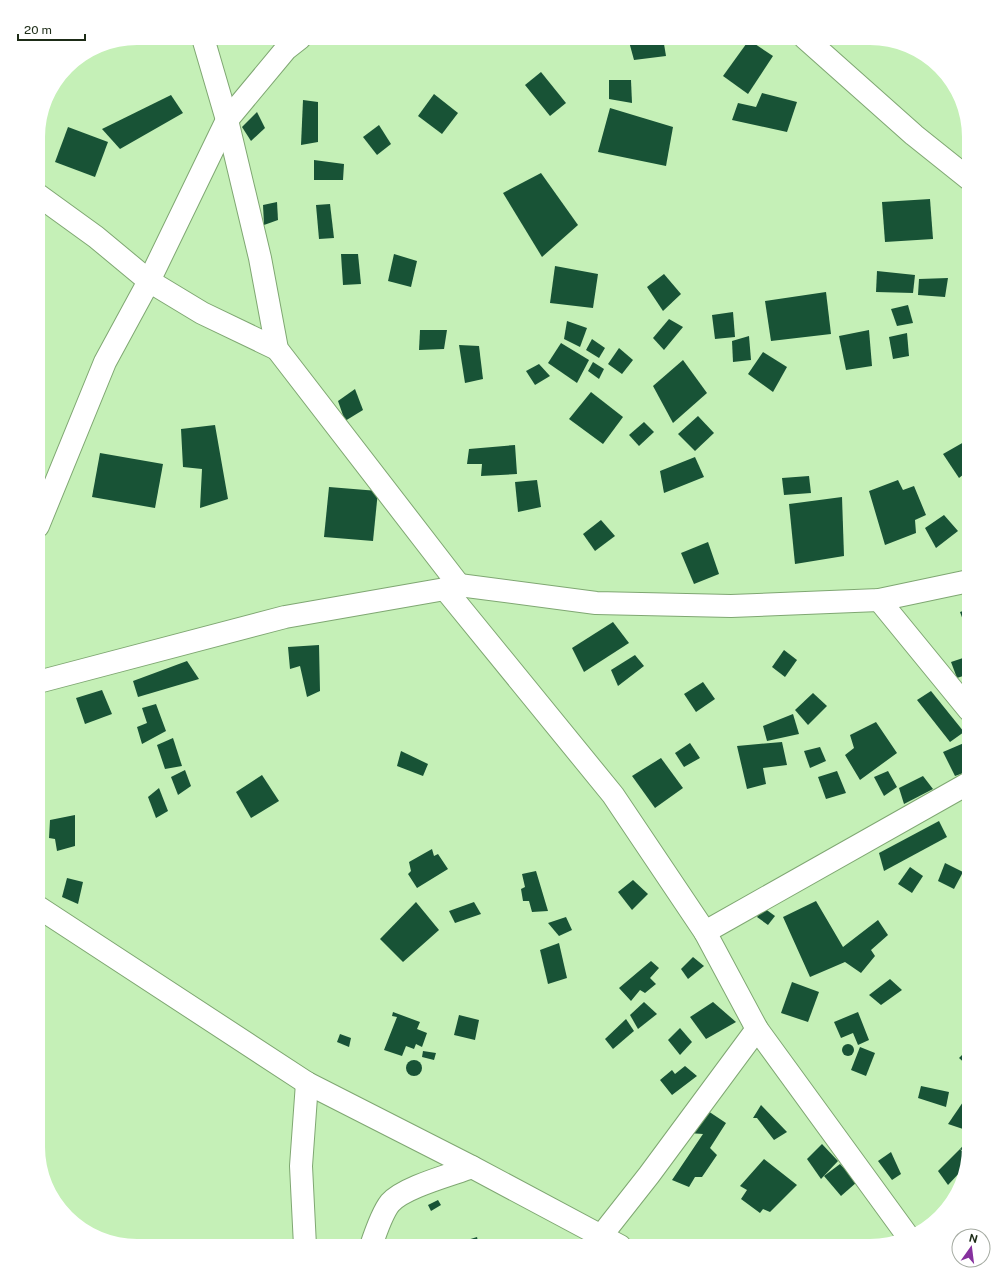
<svg xmlns="http://www.w3.org/2000/svg" width="1007" height="1284" viewBox="0 0 1007 1284" font-family="'Public Sans',sans-serif">
<rect width="100%" height="100%" fill="#c5f0b7"/>
<!-- building -->
<g fill="#185336">
<polygon points="628,38 663,38 666,56 634,60"/>
<polygon points="749,40 773,56 748,94 723,76"/>
<polygon points="541,72 566,103 550,116 525,85"/>
<polygon points="609,80 631,80 632,103 609,99"/>
<polygon points="762,93 797,102 787,132 732,120 738,103 756,107"/>
<polygon points="434,94 458,113 442,134 418,116"/>
<polygon points="171,95 183,113 120,149 102,129"/>
<polygon points="303,100 318,102 318,142 301,145"/>
<polygon points="610,108 673,127 666,166 598,152"/>
<polygon points="257,112 265,128 251,141 242,127"/>
<polygon points="379,125 391,144 377,155 363,137"/>
<polygon points="68,127 108,142 95,177 55,162"/>
<polygon points="314,160 344,164 343,180 314,180"/>
<polygon points="541,173 578,225 542,257 503,193"/>
<polygon points="930,199 933,239 885,242 882,202"/>
<polygon points="277,202 278,220 264,225 263,205"/>
<polygon points="330,204 334,238 319,239 316,205"/>
<polygon points="341,254 358,254 361,284 343,285"/>
<polygon points="394,254 417,261 411,287 388,281"/>
<polygon points="555,266 598,274 593,308 550,303"/>
<polygon points="877,271 915,275 913,293 876,292"/>
<polygon points="664,274 681,294 663,311 647,287"/>
<polygon points="967,276 969,277 969,311 963,310"/>
<polygon points="948,278 945,297 918,295 919,279"/>
<polygon points="826,292 831,334 771,341 765,301"/>
<polygon points="908,305 913,323 897,326 891,309"/>
<polygon points="733,312 735,337 715,339 712,315"/>
<polygon points="669,319 683,327 664,350 653,338"/>
<polygon points="567,321 587,328 580,347 564,339"/>
<polygon points="420,330 447,330 444,349 419,350"/>
<polygon points="869,330 872,366 846,370 839,336"/>
<polygon points="907,333 909,356 893,359 889,337"/>
<polygon points="749,336 751,360 733,362 732,341"/>
<polygon points="592,339 605,348 599,358 586,350"/>
<polygon points="561,343 589,360 577,383 548,363"/>
<polygon points="459,345 479,346 483,379 465,383"/>
<polygon points="619,348 633,360 622,374 608,364"/>
<polygon points="763,352 787,367 773,392 748,374"/>
<polygon points="683,360 707,393 673,423 653,386"/>
<polygon points="593,362 604,369 599,379 588,371"/>
<polygon points="539,364 550,376 535,385 526,371"/>
<polygon points="355,389 363,410 345,421 338,401"/>
<polygon points="591,392 623,417 603,444 569,419"/>
<polygon points="698,416 714,433 695,451 678,434"/>
<polygon points="644,422 654,432 639,446 629,435"/>
<polygon points="215,425 228,499 200,508 202,469 183,467 181,429"/>
<polygon points="964,442 969,448 969,470 959,478 943,454"/>
<polygon points="515,445 517,474 481,476 482,464 467,464 469,449"/>
<polygon points="100,453 163,464 155,508 92,497"/>
<polygon points="695,457 704,477 664,493 660,471"/>
<polygon points="809,476 811,493 784,495 782,478"/>
<polygon points="537,480 541,507 518,512 515,482"/>
<polygon points="898,480 903,490 914,486 926,515 915,520 916,533 885,545 869,491"/>
<polygon points="329,487 378,491 373,541 324,537"/>
<polygon points="842,497 844,556 795,564 789,504"/>
<polygon points="944,515 958,531 936,548 925,528"/>
<polygon points="601,520 615,536 595,551 583,534"/>
<polygon points="708,542 719,574 694,584 681,553"/>
<polygon points="969,609 969,636 960,612"/>
<polygon points="613,622 629,643 584,672 572,648"/>
<polygon points="319,645 320,691 307,697 300,666 290,669 288,647"/>
<polygon points="784,650 797,660 785,677 772,667"/>
<polygon points="635,655 644,666 618,686 611,670"/>
<polygon points="966,657 969,664 969,674 957,678 951,662"/>
<polygon points="187,661 199,679 138,697 133,681"/>
<polygon points="703,682 715,699 696,712 684,694"/>
<polygon points="102,690 112,714 85,724 76,698"/>
<polygon points="931,691 964,732 950,742 917,700"/>
<polygon points="813,693 827,706 808,725 795,710"/>
<polygon points="156,704 166,731 142,744 137,727 147,723 142,708"/>
<polygon points="793,714 799,734 767,741 763,726"/>
<polygon points="876,722 897,753 860,780 845,755 854,748 850,735"/>
<polygon points="173,738 182,766 165,769 157,745"/>
<polygon points="782,742 787,765 763,768 766,784 747,789 737,746"/>
<polygon points="690,743 700,758 684,767 675,753"/>
<polygon points="964,743 969,754 969,771 955,776 943,752"/>
<polygon points="820,747 826,761 810,768 804,751"/>
<polygon points="401,751 428,764 423,776 397,766"/>
<polygon points="661,758 683,788 655,808 632,776"/>
<polygon points="185,770 191,786 178,795 171,777"/>
<polygon points="837,771 846,793 826,799 818,777"/>
<polygon points="888,771 897,787 884,796 874,777"/>
<polygon points="262,775 279,801 251,818 236,792"/>
<polygon points="923,776 933,789 904,804 899,788"/>
<polygon points="159,788 168,811 156,818 148,797"/>
<polygon points="75,815 75,846 57,851 55,839 49,838 50,820"/>
<polygon points="939,821 947,837 884,871 879,853"/>
<polygon points="432,849 434,856 438,854 448,869 417,888 408,874 411,871 409,862"/>
<polygon points="966,852 969,852 969,868 963,867"/>
<polygon points="945,863 963,872 954,889 938,881"/>
<polygon points="910,867 923,876 912,893 898,884"/>
<polygon points="536,871 548,911 532,912 529,901 523,901 521,889 525,887 522,874"/>
<polygon points="67,878 83,882 78,904 62,897"/>
<polygon points="633,880 648,894 632,910 618,892"/>
<polygon points="816,901 843,947 878,920 888,935 871,950 875,956 861,973 845,962 810,977 783,917"/>
<polygon points="416,902 439,930 403,962 380,939"/>
<polygon points="474,902 481,914 455,923 449,911"/>
<polygon points="764,908 775,916 768,925 757,917"/>
<polygon points="566,917 572,930 559,936 548,923"/>
<polygon points="559,943 567,978 548,984 540,950"/>
<polygon points="693,957 704,966 688,979 681,969"/>
<polygon points="651,961 659,968 650,978 656,984 645,993 640,990 631,1001 619,988"/>
<polygon points="890,979 902,990 881,1005 869,995"/>
<polygon points="792,982 819,992 808,1022 781,1013"/>
<polygon points="644,1002 657,1014 638,1029 630,1015"/>
<polygon points="713,1002 736,1022 706,1039 690,1017"/>
<polygon points="393,1012 420,1022 417,1029 427,1033 422,1047 416,1044 414,1049 406,1046 402,1056 384,1050 397,1017 392,1016"/>
<polygon points="858,1012 869,1040 858,1045 853,1033 841,1038 834,1022"/>
<polygon points="459,1015 479,1020 475,1040 454,1035"/>
<polygon points="626,1019 634,1031 613,1049 605,1039"/>
<polygon points="680,1028 692,1042 680,1055 668,1040"/>
<polygon points="340,1034 351,1038 349,1047 337,1042"/>
<circle cx="848" cy="1050" r="6"/>
<polygon points="860,1047 875,1053 866,1076 851,1070"/>
<polygon points="969,1048 969,1067 959,1058"/>
<polygon points="423,1051 436,1053 434,1060 422,1057"/>
<circle cx="414" cy="1068" r="8"/>
<polygon points="685,1066 697,1076 672,1095 660,1080 672,1070 675,1074"/>
<polygon points="921,1086 949,1092 946,1107 918,1098"/>
<polygon points="963,1102 969,1104 969,1131 948,1124"/>
<polygon points="761,1105 787,1132 774,1140 757,1118 753,1118"/>
<polygon points="705,1109 726,1123 710,1148 717,1155 702,1177 695,1177 689,1187 672,1180 703,1134 688,1133"/>
<polygon points="969,1139 969,1148 967,1154 960,1149"/>
<polygon points="822,1144 838,1161 821,1179 807,1159"/>
<polygon points="960,1149 967,1157 963,1169 948,1185 938,1171"/>
<polygon points="891,1152 901,1174 892,1180 878,1161"/>
<polygon points="764,1159 797,1185 770,1212 763,1209 760,1213 741,1199 747,1190 740,1186"/>
<polygon points="840,1164 857,1182 841,1196 824,1176"/>
<polygon points="438,1200 441,1205 431,1211 428,1205"/>
<polygon points="477,1237 479,1246 462,1246 461,1242"/>
</g>
<g fill="none" stroke-linecap="round" stroke-linejoin="round">
<!-- street casing -->
<g stroke="#7fa772" stroke-width="24">
<g id="street">
<polyline points="203,38 227,120 260,258 277,349 459,585"/>
<polyline points="805,38 914,135 969,179"/>
<polyline points="38,195 96,237 149,281 202,313 277,349"/>
<polyline points="38,526 105,362 149,281 227,120 286,49 300,38"/>
<polyline points="445,589 613,795 705,932 757,1029 907,1235"/>
<polyline points="879,600 969,710"/>
<polyline points="38,682 285,617 445,589 459,585 596,603 731,606 879,600 969,581"/>
<polyline points="38,907 307,1083 472,1167 620,1246"/>
<polyline points="705,932 969,783"/>
<polyline points="601,1236 649,1175 757,1029"/>
<polyline points="305,1246 301,1166 307,1083"/>
<path d="M371,1246C375,1234 382,1213 390,1203C404,1187 451,1175 472,1167"/>
</g>
</g>
<!-- street -->
<use href="#street" stroke="#fff" stroke-width="22"/>
</g>
<!-- crop -->
<path d="M0 0H1007V1284H0ZM137 45H870A92 92 0 0 1 962 137V1147A92 92 0 0 1 870 1239H137A92 92 0 0 1 45 1147V137A92 92 0 0 1 137 45Z" fill="#fff" fill-rule="evenodd"/>
<!-- north arrow -->
<g transform="translate(971 1248) rotate(14)"><circle r="19" fill="#ffffff" stroke="#a5aba2"/>
<path d="M0-3L7 15L0 10L-7 15Z" fill="#86309e"/>
<text y="-6" font-size="11" font-weight="bold" text-anchor="middle" fill="#1d2c17">N</text>
</g>
<!-- scale -->
<path d="M18 34v6h67v-6" fill="none" stroke="#1d2c17" stroke-width="2"/>
<text x="24" y="34" font-size="12" fill="#1d2c17" stroke="#ffffff" stroke-width="3" paint-order="stroke">20 m</text>
</svg>
